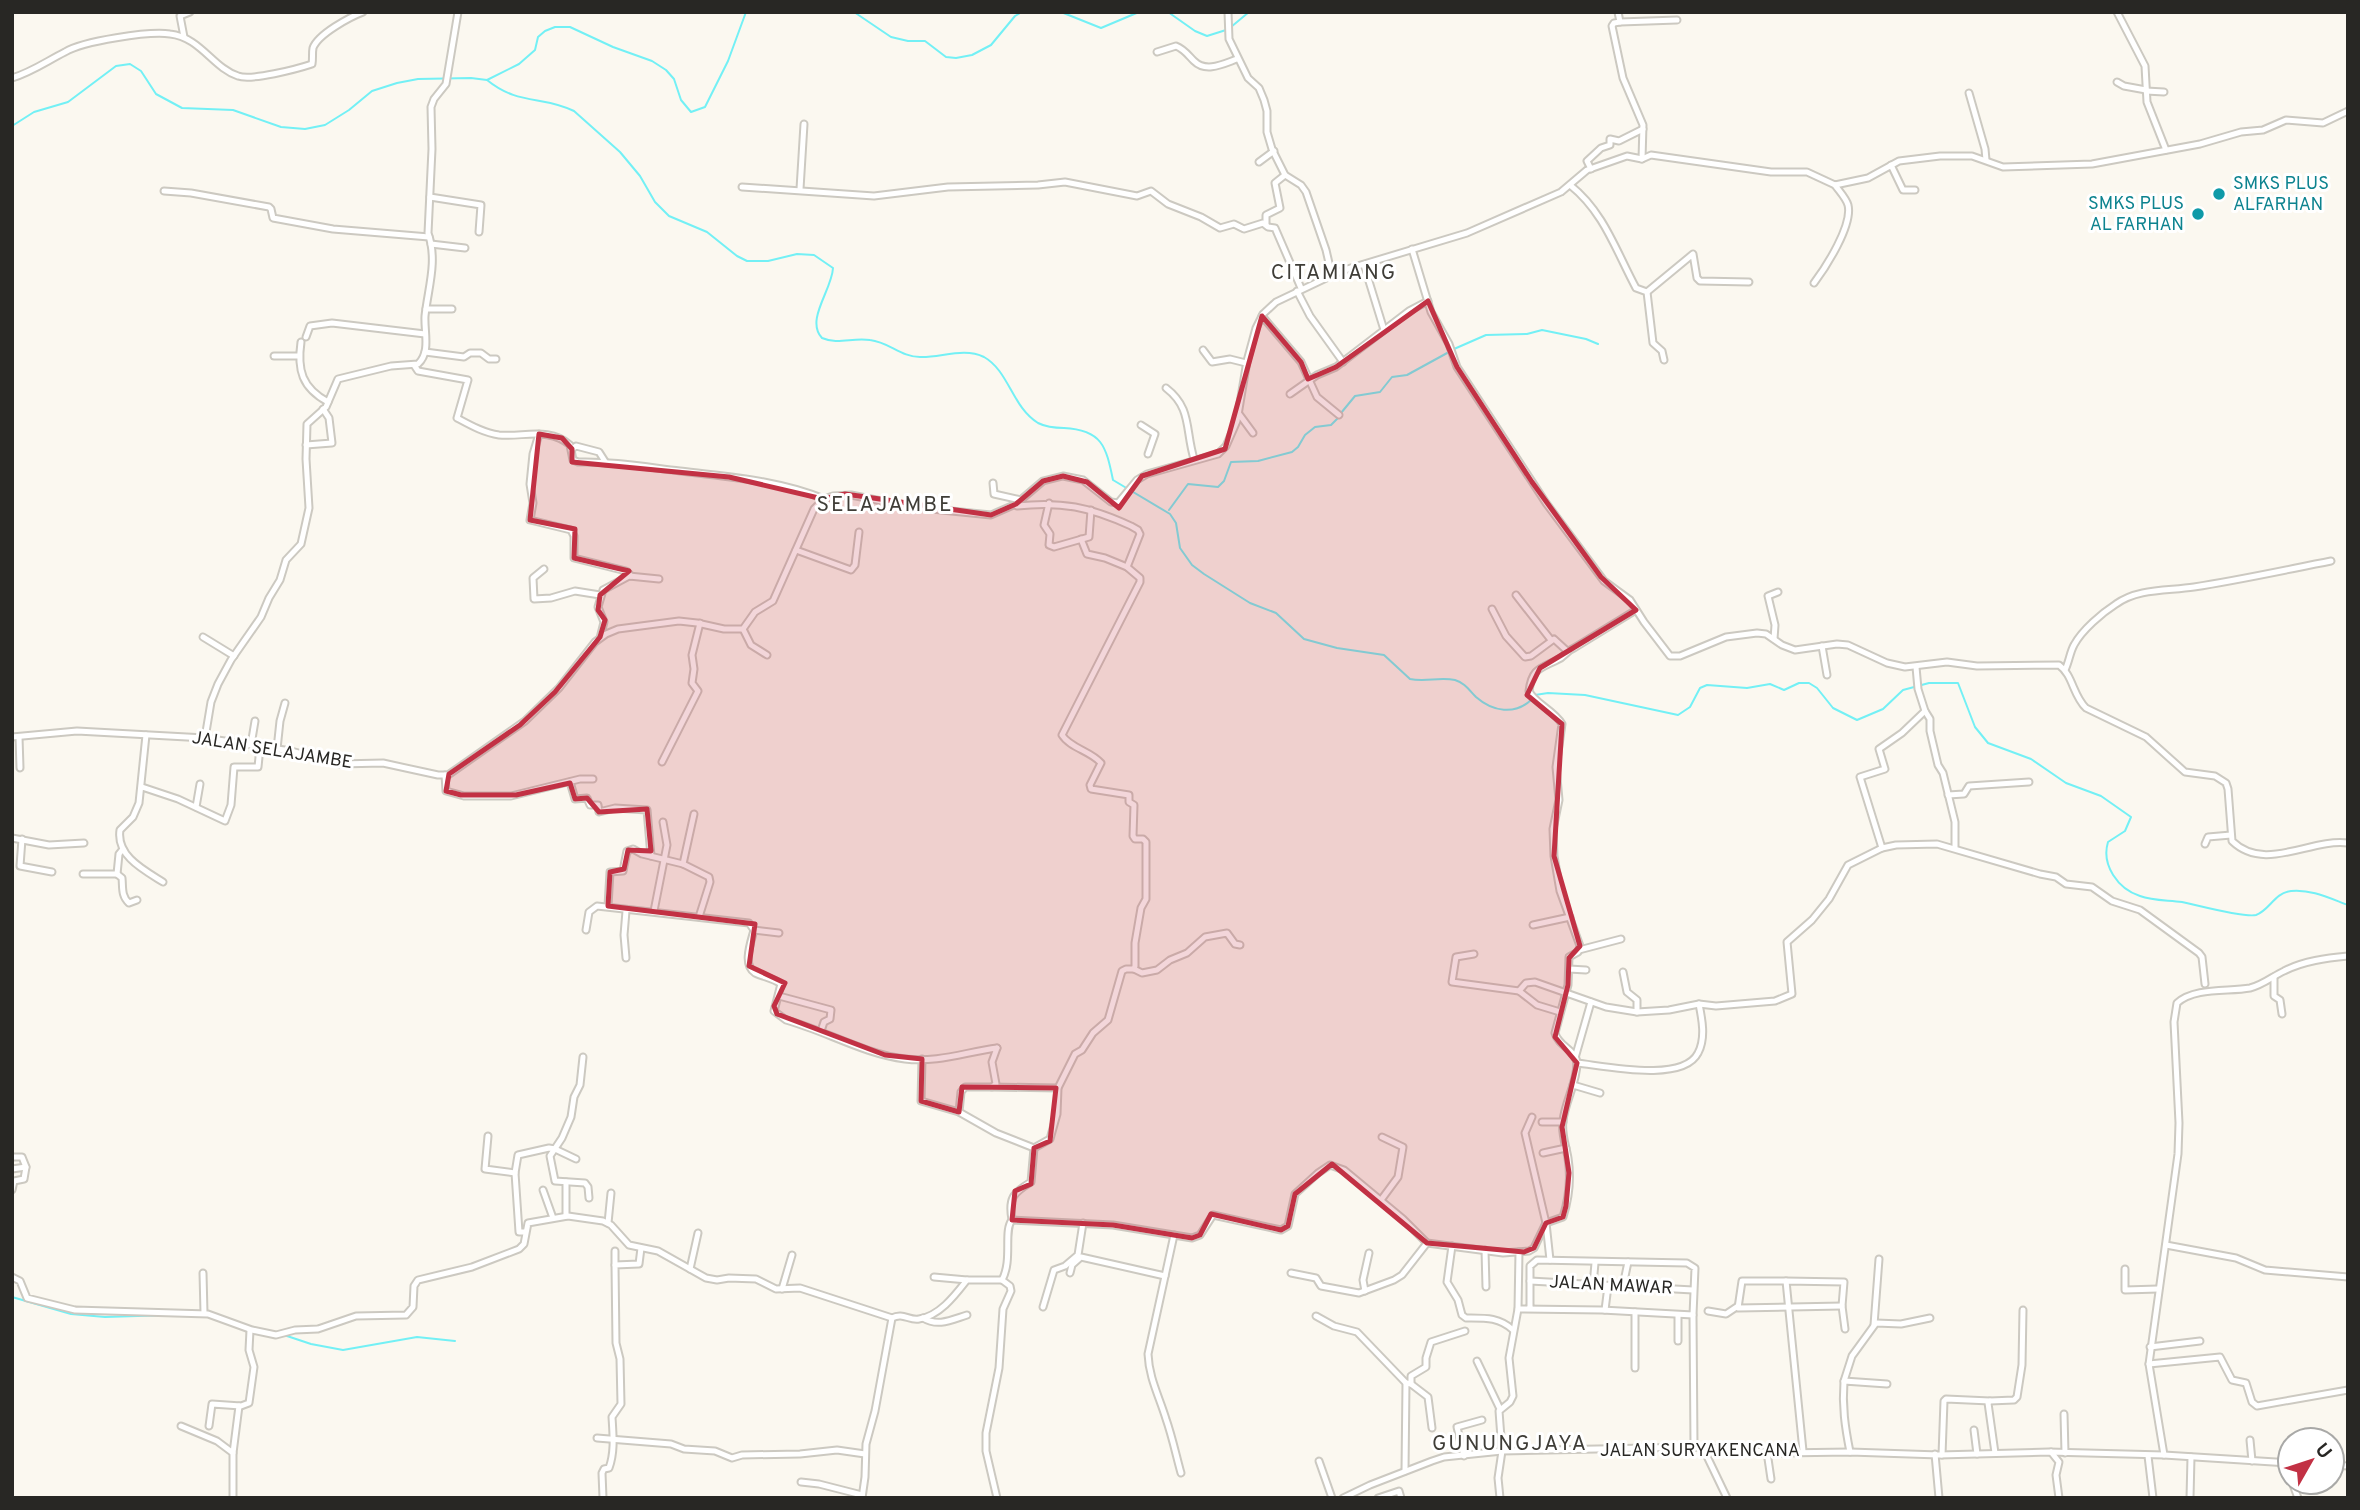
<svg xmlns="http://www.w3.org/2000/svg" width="2360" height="1510" viewBox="0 0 2360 1510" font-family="Overpass,sans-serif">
<rect width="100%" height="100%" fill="#fbf8f0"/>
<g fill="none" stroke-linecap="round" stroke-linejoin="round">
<!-- stream -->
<g stroke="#73f0f5" stroke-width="2">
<polyline points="854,12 891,37 908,41 925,41 946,57 956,58 972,55 991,45 1015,16 1022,12"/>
<polyline points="1061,12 1101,28 1139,12"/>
<polyline points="1168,12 1195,31 1207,36 1226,30"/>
<polyline points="1231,27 1249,12"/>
<path d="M487,80C519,106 542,95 574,111L620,152L640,176L655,202L669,216L707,232L737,256L747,261H768L797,254L814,255L833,268C832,290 805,320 822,338C838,345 853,337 870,340C889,342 901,357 920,357C940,358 964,347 984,357C1009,371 1012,407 1038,423C1046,427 1056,428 1064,428C1102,430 1106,446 1113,480L1170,514L1176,523L1180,548L1192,565L1204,574L1250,603L1276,613L1304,639L1337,648L1384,655L1410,679C1425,682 1440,677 1455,680C1465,683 1469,690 1476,697C1493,712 1515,715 1531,700"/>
<polyline points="12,126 34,112 68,102 116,66 130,64 141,71 156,94 182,108 233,110 281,127 305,129 325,125 349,110 372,91 397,83 418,79 471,78 487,80 519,64 535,50 538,37 545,31 555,27 570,27 613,47 652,61 666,70 674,79 681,100 691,112 705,107 728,61 746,12"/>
<polyline points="1454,349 1486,335 1527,334 1542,330 1586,339 1598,344"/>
<polyline points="1341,413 1355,396 1380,392 1392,377 1407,375 1449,352"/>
<polyline points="1169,510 1188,484 1218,487 1224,481 1231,462 1258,461 1292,452 1298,447 1305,435 1315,427 1331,425 1338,418"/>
<path d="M1535,695L1548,693L1585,695L1678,715L1690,707L1700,688L1707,685L1747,688L1770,684L1784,690L1799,683H1809L1817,688L1833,708L1857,720L1883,709L1903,690L1929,683H1958L1975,727L1988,743L2031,759L2066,783L2101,796L2131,817L2125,831L2108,842C2101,865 2118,889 2140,896C2153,901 2169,900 2182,902C2197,905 2244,918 2256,915C2270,910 2274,893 2291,891C2311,889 2329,898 2348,905"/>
<polyline points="12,1297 71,1314 105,1317 170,1315"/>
<polyline points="284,1335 311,1344 343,1350 417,1337 455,1341"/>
</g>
<!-- minor casing -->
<g stroke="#ccc9c1" stroke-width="9">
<g id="minor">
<polyline points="1228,12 1229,39 1248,78 1259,88 1264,100 1267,111 1267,132 1272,149 1285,175 1301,185 1306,192 1326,250 1332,276"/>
<polyline points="1618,12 1620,22 1614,23 1612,26 1623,78 1643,125 1642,159"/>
<polyline points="2117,12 2145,66 2147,102 2166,150"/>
<polyline points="1620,22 1677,20"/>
<polyline points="184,37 180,16 190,12"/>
<path d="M1157,52L1176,46C1184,49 1188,55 1194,61C1206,73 1223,64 1237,59"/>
<path d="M12,78C32,72 47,61 65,52C83,41 149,31 170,34C200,37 213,68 238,76C251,81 297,69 312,64C313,59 312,53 313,48C318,34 350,17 363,12"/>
<polyline points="2117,82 2124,86 2146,90"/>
<polyline points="2146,91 2164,92"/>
<polyline points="1969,93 1985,149 1986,160"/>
<polyline points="1259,162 1274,151"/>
<polyline points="1891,165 1903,190 1915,190"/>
<polyline points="1591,169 1587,161 1601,148 1610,145 1610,139 1619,141 1643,129"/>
<path d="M1570,185C1604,212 1616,251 1636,288L1647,292L1653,343L1662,351L1664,360"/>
<polyline points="742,187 874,196 948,187 1038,185 1065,182 1137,196 1151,191 1168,204 1201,217 1220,228 1234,224 1244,229 1263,223 1268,227 1275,228 1301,288"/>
<polyline points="800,189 804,124"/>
<polyline points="164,191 191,193 269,207 271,209 273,218 333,229 429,237"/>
<polyline points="430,197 481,205 479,232"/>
<polyline points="1266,224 1266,215 1280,208 1275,183 1285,175"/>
<polyline points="431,244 465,248"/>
<path d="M1412,249L1431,312L1449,344L1457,367L1546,503L1604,581L1630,600L1644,622L1670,656H1680L1726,637L1757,633L1766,634L1782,645L1795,650L1837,644L1848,645L1887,663L1905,667L1947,662L1977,666L2059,665C2073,675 2073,696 2086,708L2146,737L2185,772L2215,776L2226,783L2228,789L2232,841C2265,873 2310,838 2348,843"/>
<polyline points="1364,265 1384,330"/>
<path d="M1814,283C1826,267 1853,225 1848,205C1846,198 1839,191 1835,185"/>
<polyline points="1297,291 1310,316 1343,362"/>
<polyline points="1647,292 1693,254 1697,278 1700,281 1749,282"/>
<polyline points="426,309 452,309"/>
<polyline points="1262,316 1301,362 1317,397 1339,415"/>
<polyline points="306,337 310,326 332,323 425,334"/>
<path d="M301,342C297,370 302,388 328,402"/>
<polyline points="1203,350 1212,362 1230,359 1246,363"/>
<polyline points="425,352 464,357 470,353 481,353 489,359 496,359"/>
<polyline points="274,356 299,356"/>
<path d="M414,365L418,371L468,380L457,418C470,425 484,433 499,435C524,437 550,427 570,445L573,460L578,462C612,461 646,467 680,471C727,477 780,480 824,499"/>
<path d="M1166,388C1192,408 1185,429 1194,459"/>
<polyline points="1290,394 1317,375 1336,367 1409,311 1428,301"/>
<polyline points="1239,414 1253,433"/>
<polyline points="1141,425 1155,434 1148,454"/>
<polyline points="539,434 533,454 530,484 533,503 530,520 571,530 574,536 574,558 626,571 631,576"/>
<polyline points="306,445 332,443 329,418 323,409"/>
<polyline points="572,449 576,446 599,452 606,463"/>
<polyline points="993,483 994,494 1021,500"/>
<polyline points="1049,503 1044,525 1050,534 1049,545 1054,547 1089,537 1091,510"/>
<path d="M1017,506C1061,501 1090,507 1131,526L1138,530L1140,534L1127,567L1140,578V582L1062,735C1070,748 1091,751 1101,763L1090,785L1091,789L1129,795V802L1134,805L1133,836L1135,839H1143L1146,842V899L1141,908L1135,943V966L1134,969H1126L1122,971L1108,1020L1093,1033L1082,1050L1075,1054L1058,1088L1057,1114L1050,1139L1034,1148"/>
<polyline points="1081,539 1087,554 1105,558 1127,567"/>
<polyline points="796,550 851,570 855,565 859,532"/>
<polyline points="544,569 533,578 534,599 551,598 575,591 600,595"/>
<polyline points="1516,595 1551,640"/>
<polyline points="1492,609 1506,636 1525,657 1531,656 1554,639 1566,650"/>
<polyline points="743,629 751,645 767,655"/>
<polyline points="203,637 234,656"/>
<polyline points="600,638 604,622 598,607 603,590 629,576 659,579"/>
<polyline points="1774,639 1775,625 1768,596 1778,592"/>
<polyline points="1822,646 1827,675"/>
<polyline points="1916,667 1918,689 1925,711 1930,719 1930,731 1938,765 1943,773 1955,822 1955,847"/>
<path d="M2065,670C2069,662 2070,652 2074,645C2082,630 2102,613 2116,604C2138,588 2168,591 2194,587C2240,580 2285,570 2331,561"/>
<path d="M146,735L139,803L133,817L120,830C116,856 144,870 163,882"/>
<polyline points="12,737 77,731 205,738 291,751 339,764 383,763 438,775 448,775 525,721 559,688 595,642 606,634 618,629 679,621 697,623 724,629 743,629 755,612 773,601 814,509 824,499 833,496 851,495 912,507 991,515 1016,504 1043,481 1063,476 1083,480 1111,502 1118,503 1137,480 1147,474 1218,454 1226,446 1237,421 1247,361 1256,328 1263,314 1276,302 1341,271 1467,233 1561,192 1587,170 1627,156 1642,159 1651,155 1658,156 1771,172 1807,172 1835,185 1868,178 1899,161 1940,156 1972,156 2003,167 2092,164 2200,144 2241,132 2263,130 2286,120 2323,123 2348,111"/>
<polyline points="19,737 20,768"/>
<path d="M205,738L211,702L218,684L231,660L261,617L269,598L280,580L286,560L301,544L309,508L306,459L307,424L326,407L338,379L391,366L418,364C431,352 424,332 425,316C428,288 438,261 428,233L432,149L431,107L434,99L446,84L458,12"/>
<polyline points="251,745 255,721"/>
<polyline points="277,749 280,721 285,703"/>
<polyline points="662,762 698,691 692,683 694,669 692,655 700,623"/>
<polyline points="445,775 446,791 464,796 511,796 580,779 593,779"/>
<polyline points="570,782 575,799 587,798 590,805 598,805 599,812 615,808 647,810 651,856"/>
<polyline points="142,787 178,799 225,821 231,805 234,767 258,767 260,747"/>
<polyline points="1948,795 1964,794 1969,786 2029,782"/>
<polyline points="196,807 200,784"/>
<polyline points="12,838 49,845 84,843"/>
<polyline points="22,839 20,866 52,872"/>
<polyline points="2205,844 2208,837 2231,835"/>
<polyline points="1882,848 1860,777 1885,769 1879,749 1902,733 1925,711"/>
<polyline points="683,864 694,814"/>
<polyline points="83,874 117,874 119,854 123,849"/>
<path d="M117,874L122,878C123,887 121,896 129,903L137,900"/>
<polyline points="608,906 610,872 623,871 627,851 633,849 642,854 683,864 709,877 710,882 699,917"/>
<polyline points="626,911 624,935 626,958"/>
<polyline points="654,911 667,845 663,822"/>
<polyline points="1533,925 1570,917"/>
<path d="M586,930L589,912L597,906L749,923L754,930C751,942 742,965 755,973C763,977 773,978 781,984L774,1011L786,1020C826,1031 864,1054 905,1059C937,1063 966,1052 997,1048"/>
<polyline points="754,930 779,933"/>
<polyline points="1579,950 1621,939"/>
<polyline points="1474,954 1456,957 1452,982 1519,991 1537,1005 1560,1012"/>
<polyline points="1134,969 1142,973 1157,970 1170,960 1187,953 1205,937 1227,933 1235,944 1240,945"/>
<polyline points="1569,969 1586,970"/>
<polyline points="1623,972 1627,992 1637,1000 1637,1012"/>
<polyline points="2274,977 2274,996 2280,1000 2282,1014"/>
<polyline points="1519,991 1526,983 1535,982 1606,1007 1637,1012 1669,1010 1699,1004 1716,1006 1775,1001 1792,994 1787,942 1812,920 1829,899 1848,865 1882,848 1896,845 1937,844 2040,874 2056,877 2066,884 2092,887 2112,901 2140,910 2199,953 2202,957 2205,984"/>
<polyline points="779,996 831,1010 830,1019 824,1022 821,1031"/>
<polyline points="583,1057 580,1085 574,1097 571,1117 562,1138 550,1156 555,1181 585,1183 588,1187 589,1198"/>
<polyline points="1575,1058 1591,1002"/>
<polyline points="922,1059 921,1101 959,1112 996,1133 1034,1148"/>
<path d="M1577,1063C1605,1066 1683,1083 1698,1053C1706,1038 1702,1019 1699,1004"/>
<polyline points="1573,1085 1600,1093"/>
<polyline points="992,1087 1058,1088"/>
<polyline points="959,1112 961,1092 965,1087 992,1087 996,1084 992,1062 997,1048"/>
<polyline points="1532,1117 1525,1133 1546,1223 1550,1260"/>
<polyline points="1542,1122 1563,1122"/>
<polyline points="488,1136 485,1169 515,1173 519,1232 525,1232"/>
<polyline points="1543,1153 1566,1148"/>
<polyline points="12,1157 22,1157 26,1167 24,1179 14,1181 12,1190"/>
<polyline points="12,1169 26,1167"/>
<polyline points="515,1173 518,1155 549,1148 555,1149 576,1159"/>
<polyline points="543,1190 553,1218"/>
<polyline points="1381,1200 1398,1177 1403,1147 1382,1137"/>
<polyline points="566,1216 566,1182"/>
<path d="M1012,1220C1008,1198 1013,1193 1031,1182L1034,1148"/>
<polyline points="608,1223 611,1193"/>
<path d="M1174,1235L1148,1354C1149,1378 1159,1396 1166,1419C1172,1436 1176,1455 1181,1473"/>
<polyline points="2166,1245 2236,1258 2265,1270 2348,1277"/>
<path d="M1452,1246L1447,1282L1458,1300L1462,1315L1466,1318C1485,1318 1499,1317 1513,1330"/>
<polyline points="1485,1250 1486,1287"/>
<polyline points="615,1251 615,1265"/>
<polyline points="1628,1262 1624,1281 1629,1287"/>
<polyline points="690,1269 698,1233"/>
<polyline points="2125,1269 2125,1290 2158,1289"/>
<polyline points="203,1273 204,1313"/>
<polyline points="1070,1273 1072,1265 1081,1257 1165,1276"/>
<polyline points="1291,1273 1316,1278 1321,1286 1359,1293 1394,1280 1402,1275 1427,1243"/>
<polyline points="12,1277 20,1281 27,1298 75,1310 208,1314 252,1330 276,1335 295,1330 318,1329 356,1316 406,1315 413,1307 414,1286 418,1280 472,1267 519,1249 524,1244 528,1223 568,1216 603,1221 611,1225 629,1245 658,1251 706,1278 717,1280 729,1278 756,1279 776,1289 800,1288 892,1318"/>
<polyline points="934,1277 967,1280"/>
<polyline points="1530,1281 1693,1290"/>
<polyline points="1786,1281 1742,1281 1738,1308 1842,1306"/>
<polyline points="1593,1285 1595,1263"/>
<polyline points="782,1289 792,1255"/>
<polyline points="1365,1291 1363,1280 1369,1253"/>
<polyline points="1043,1307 1054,1270 1065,1266 1078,1255 1083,1223"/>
<polyline points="1518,1309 1602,1310 1693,1315 1695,1268 1687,1263 1537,1260 1530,1266 1530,1309"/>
<polyline points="1605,1310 1608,1286"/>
<polyline points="1708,1311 1726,1314 1738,1306"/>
<polyline points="1693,1315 1694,1447"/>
<polyline points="1316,1316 1334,1326 1357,1332 1406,1383 1405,1471"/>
<path d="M923,1318C938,1327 951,1320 967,1315"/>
<polyline points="1874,1325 1879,1259"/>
<polyline points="1678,1341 1678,1315"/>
<polyline points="2150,1347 2200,1341"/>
<polyline points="1477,1361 1500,1409"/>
<polyline points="2149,1364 2220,1357 2232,1380 2246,1383 2252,1402 2257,1406 2348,1390"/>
<polyline points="1635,1368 1635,1312"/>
<polyline points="1844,1381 1852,1356 1876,1323 1901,1324 1930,1318"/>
<polyline points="1406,1383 1411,1384 1411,1376 1426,1367 1426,1358 1431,1342 1465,1331"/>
<polyline points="1411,1384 1428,1397 1432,1428"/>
<polyline points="2064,1414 2065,1453"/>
<polyline points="181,1426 217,1441 233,1453 233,1498"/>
<polyline points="209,1426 212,1404 241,1406 249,1403 254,1367 249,1350 250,1330"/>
<polyline points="1974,1430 1977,1454"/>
<polyline points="597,1438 671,1444 684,1449 715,1451 732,1458 742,1455 800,1454 837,1450 865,1454"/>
<polyline points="2250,1440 2252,1461"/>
<polyline points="1703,1448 1727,1498"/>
<polyline points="1803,1451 1786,1281 1844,1282 1842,1306 1845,1329"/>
<polyline points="1767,1452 1771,1479"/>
<path d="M1850,1452C1845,1427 1842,1406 1844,1381L1887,1384"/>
<polyline points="2051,1452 2059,1462 2056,1475 2059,1498"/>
<polyline points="233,1453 239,1406"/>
<polyline points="1995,1453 1988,1403 1990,1401 2014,1400 2017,1397 2022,1365 2023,1310"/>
<polyline points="1935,1454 1939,1498"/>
<polyline points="1942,1455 1944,1401 1946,1399 1990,1401"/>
<path d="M2164,1455L2149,1364L2178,1154L2179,1123L2174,1022L2177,1003C2195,987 2228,992 2250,988C2263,985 2273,976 2284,971C2303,961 2327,958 2348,956"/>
<polyline points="1464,1456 1457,1427 1482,1420"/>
<polyline points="2148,1456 2153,1498"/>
<polyline points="1319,1461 1332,1498"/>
<polyline points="2332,1465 2348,1466"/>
<polyline points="801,1482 819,1484 862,1495"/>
<polyline points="2292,1482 2298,1498"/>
<path d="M603,1498L602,1473L604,1469L609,1468C615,1452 613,1434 612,1417L621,1404L620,1359L616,1343L615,1265L639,1264L641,1248"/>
<path d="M862,1498L865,1477L866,1444L875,1411L892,1318C903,1312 909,1321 919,1319C940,1316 956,1294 967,1280H1002C1013,1260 1003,1231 1012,1220L1113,1225L1192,1238L1200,1235L1213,1215L1281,1230L1288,1226L1295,1194L1318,1173L1330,1165L1344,1170L1403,1219L1427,1243L1503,1253L1529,1251L1534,1248L1546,1223L1563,1217C1569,1198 1571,1177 1568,1158C1566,1146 1561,1133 1563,1121C1565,1101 1577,1083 1577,1063C1576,1050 1558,1046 1555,1033L1568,985L1569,957L1578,952L1580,946L1560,891L1554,856L1553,829L1559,800L1556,767L1562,724C1554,710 1534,703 1529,691C1532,669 1539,669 1557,660C1565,657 1566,651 1574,648L1636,610"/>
<polyline points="997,1498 986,1451 986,1433 999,1368 1003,1309 1011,1291 1010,1286 1002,1280"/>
<polyline points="1343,1498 1370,1485 1432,1461 1444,1457 1502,1451 1694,1447 1781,1453 1850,1452 1939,1455 2049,1452 2164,1455 2290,1463"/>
<polyline points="1378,1498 1399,1491 1401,1498"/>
<polyline points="1500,1498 1498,1478 1502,1451 1499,1411 1510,1402 1513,1396 1509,1358 1518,1309 1519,1252"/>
<polyline points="2190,1498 2191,1457"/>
</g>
</g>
<!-- minor -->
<use href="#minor" stroke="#fff" stroke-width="5"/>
</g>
<!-- marked area -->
<path fill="#c23144" fill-opacity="0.2" stroke="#c23144" stroke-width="5" stroke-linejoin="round" d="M1428,301L1457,367L1532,482L1601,577L1636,610L1540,668L1527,695L1562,724L1554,856L1580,946L1569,958L1568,985L1555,1037L1577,1063L1562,1127L1569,1173L1566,1206L1563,1217L1546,1223L1534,1248L1524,1252L1427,1243L1332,1164L1295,1194L1288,1226L1281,1230L1211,1214L1200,1235L1192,1238L1113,1225L1012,1220L1015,1191L1031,1184L1034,1148L1050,1141L1056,1088L962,1087L959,1112L921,1101L922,1059L885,1055L777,1014L774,1006L785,983L749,966L755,924L608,906L610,872L624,869L628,850L651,851L647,809L599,812L587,798L575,799L570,783L516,795H461L446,791L449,774L520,725L555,692L600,637L605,620L598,610L600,595L629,571L574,558L575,529L530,520L539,434L562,438L572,449V462L729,477L823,499L845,494L991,515L1016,504L1043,481L1063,476L1087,482L1119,508L1142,476L1225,449L1262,316L1301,362L1308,379L1336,367Z"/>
<!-- markers -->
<g fill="#0f9aa8" stroke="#fff" stroke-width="2.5">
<circle cx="2219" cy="194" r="7"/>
<circle cx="2198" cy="214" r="7"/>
</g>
<g text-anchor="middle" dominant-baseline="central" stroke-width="6" stroke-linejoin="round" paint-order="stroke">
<!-- culture labels -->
<g font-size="18" fill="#0d838f" stroke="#fff" text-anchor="start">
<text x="2233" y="184">SMKS PLUS<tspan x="2233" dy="21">ALFARHAN</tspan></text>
<text x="2184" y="204" text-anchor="end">SMKS PLUS<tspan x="2184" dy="21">AL FARHAN</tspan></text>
</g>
<!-- street labels -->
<g font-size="18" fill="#282724" stroke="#fff">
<text transform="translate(272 751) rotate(9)">JALAN SELAJAMBE</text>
<text transform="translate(1611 1286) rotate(3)">JALAN MAWAR</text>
<text x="1700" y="1451">JALAN SURYAKENCANA</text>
</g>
<!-- quarter labels -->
<g font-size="21" letter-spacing="2" fill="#3f3d37" stroke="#fff">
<text x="1334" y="273">CITAMIANG</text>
<text x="885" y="505">SELAJAMBE</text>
<text x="1510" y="1444">GUNUNGJAYA</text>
</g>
</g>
<!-- border -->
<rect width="2360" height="1510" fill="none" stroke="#282724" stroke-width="28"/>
<!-- north arrow -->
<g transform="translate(2311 1461) rotate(51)"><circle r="33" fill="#ffffff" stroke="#a9a9a7" stroke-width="2"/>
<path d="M0-5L12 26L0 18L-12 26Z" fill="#c23144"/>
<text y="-10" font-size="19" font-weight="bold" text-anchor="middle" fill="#282724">U</text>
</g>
</svg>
